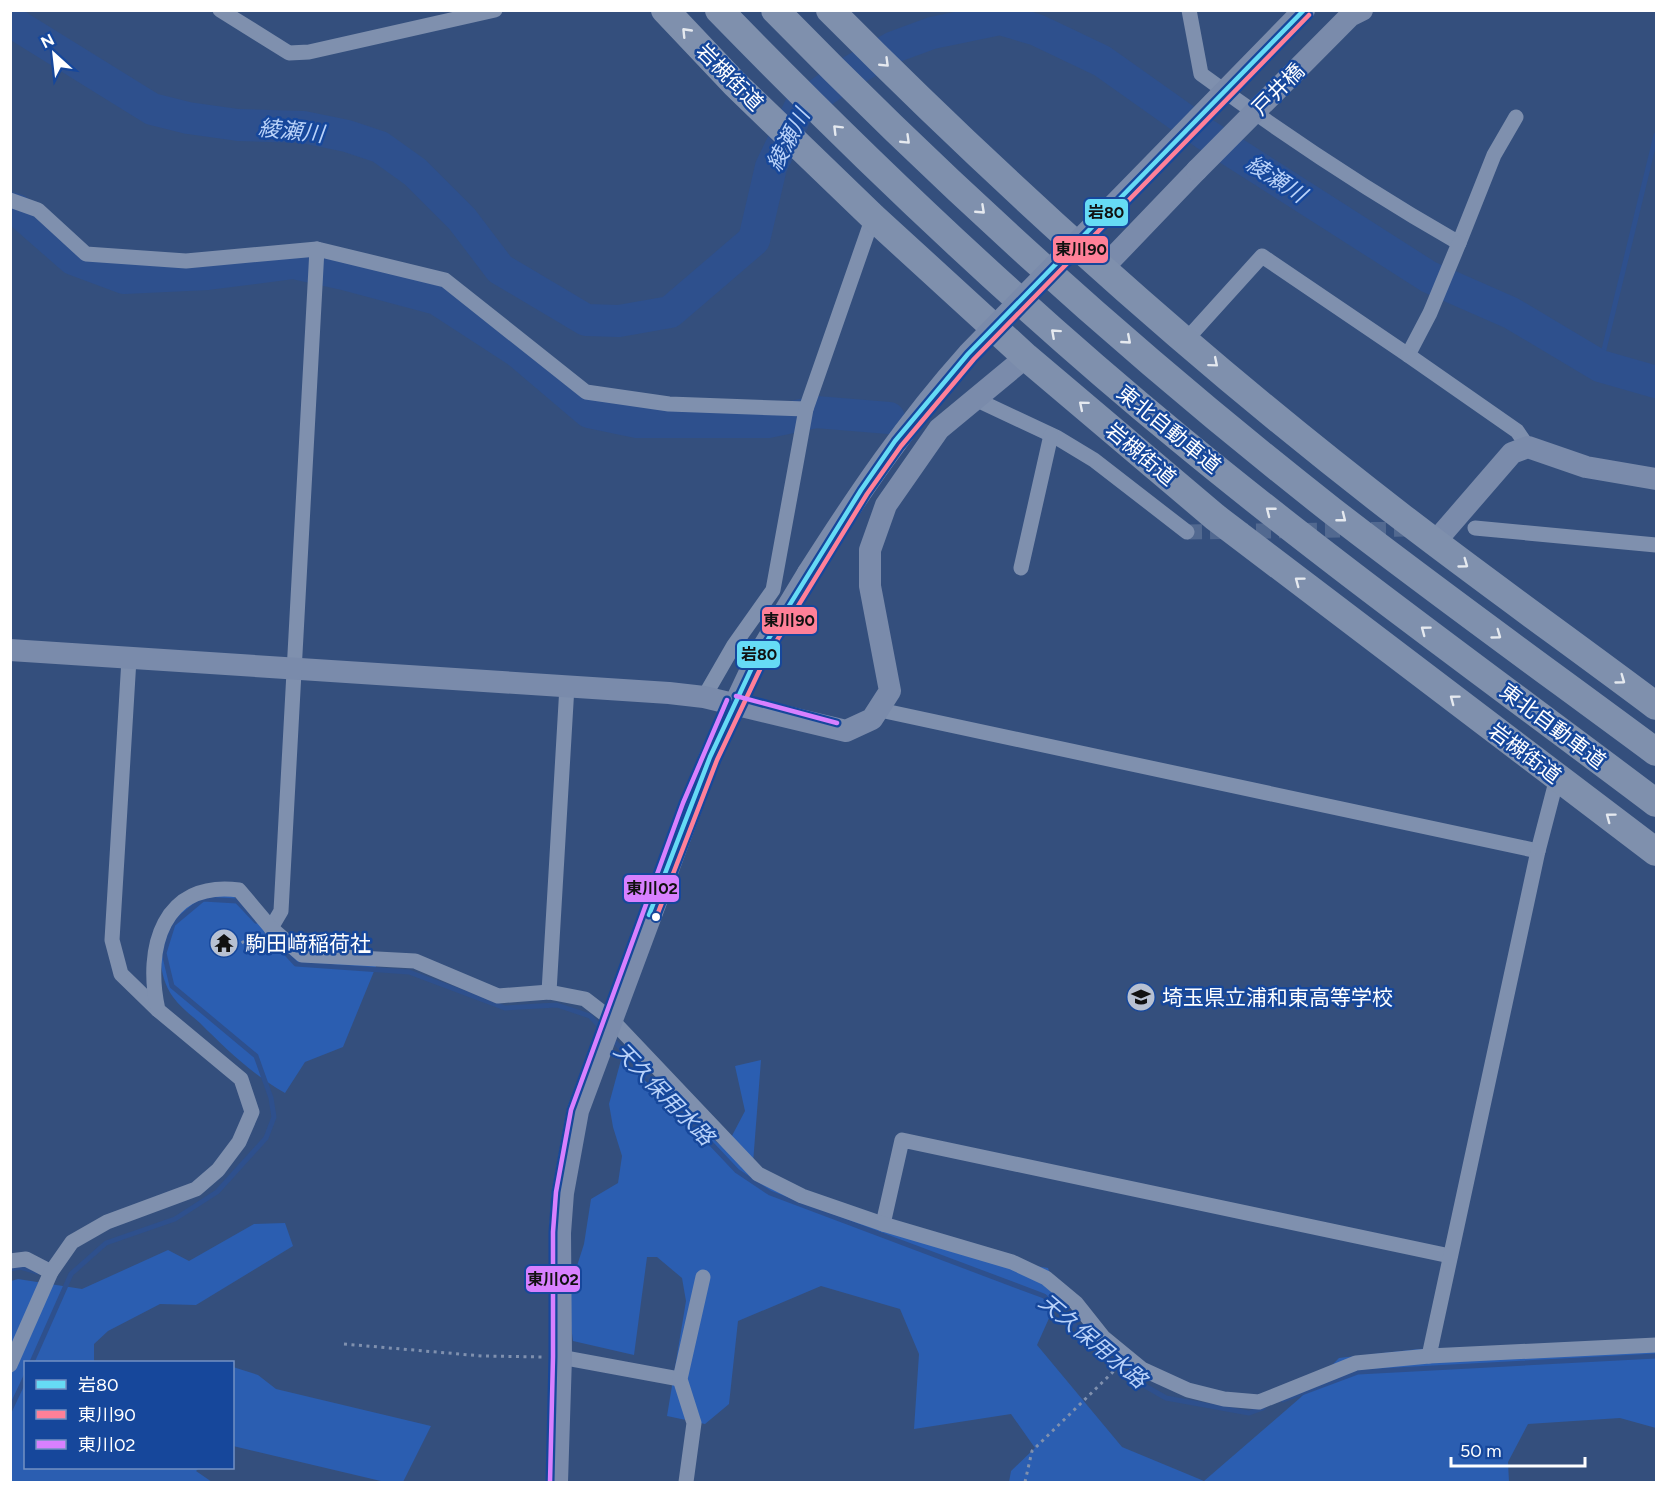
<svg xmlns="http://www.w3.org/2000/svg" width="1667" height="1493" viewBox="0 0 1667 1493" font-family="Figtree,'Noto Sans JP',sans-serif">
<rect width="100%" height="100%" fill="#344f7d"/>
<!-- green -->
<g fill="#2b5eb1">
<path d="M210,894H231L299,959L377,964L343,1047L305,1062L285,1093C252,1074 227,1050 200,1023C191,1015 180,1007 173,997C158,976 156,945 172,925C186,905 187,903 210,894Z"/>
<polygon points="621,1060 725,1149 745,1111 735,1066 761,1060 753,1163 756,1179 957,1253 1048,1268 1059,1296 1037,1345 1122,1447 1204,1481 1300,1398 1339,1358 1419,1349 1656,1341 1656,1428 1620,1418 1528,1424 1508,1462 1509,1482 1009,1482 1011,1471 1035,1448 1011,1414 914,1429 919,1354 900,1309 821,1286 738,1321 729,1404 705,1424 667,1416 686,1301 682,1278 657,1257 647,1257 634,1355 573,1341 567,1297 584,1244 591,1199 618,1183 622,1156 613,1127 609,1104"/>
<polygon points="285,1223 293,1246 196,1305 160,1304 108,1331 94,1344 94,1362 26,1362 26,1468 199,1468 196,1471 212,1482 11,1482 11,1281 18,1279 82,1289 168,1250 189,1261 254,1224"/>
<polygon points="233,1367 258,1375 276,1389 431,1426 403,1482 385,1482 233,1446"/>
</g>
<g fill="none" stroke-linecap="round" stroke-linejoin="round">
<!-- stream -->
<g stroke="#2e508d" stroke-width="5">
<polyline points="1600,366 1656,135"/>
<polyline points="272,938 296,964 409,972 505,1008 557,1005 590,1016 603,1030"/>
<polyline points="612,1039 737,1171 770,1193 1044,1296 1126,1375 1166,1398 1249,1413 1263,1408"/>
<polyline points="10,1269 20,1267 37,1272"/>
<polyline points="32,1362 71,1274 106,1243 175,1219 217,1192 266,1138 274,1117 271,1098 256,1056 172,986 164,953 173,924 203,899 237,901 256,921"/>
<polyline points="1283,1400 1358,1372 1656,1356"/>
<polyline points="10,1410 26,1376"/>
</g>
<!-- river -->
<g stroke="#2e508d" stroke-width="32">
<polyline points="10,21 152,109 188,118 238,125 303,127 347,136 380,147 415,172 462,219 500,269 586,320 619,321 670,312 754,240 771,167 800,107 852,71 894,47 932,33 1000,19 1037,30 1102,61 1205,134 1429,277 1511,313 1600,366 1656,382"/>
<polyline points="10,208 17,210 73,259 124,278 208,274 294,263 344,274 437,299 517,351 589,412 637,422 768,422 816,412 889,418"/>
</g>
<!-- street-tunnel -->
<polyline stroke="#526990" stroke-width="15" stroke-dasharray="15 8" stroke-linecap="butt" points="1187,532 1415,529"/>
<!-- path -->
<g stroke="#7f90ae" stroke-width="3" stroke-dasharray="3 4.5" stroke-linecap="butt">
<polyline points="227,945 240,944 255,934"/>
<polyline points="344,1344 482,1356 543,1357"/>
<polyline points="1025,1482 1032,1451 1117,1368"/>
</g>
<!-- street -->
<g stroke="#7f90ae" stroke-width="15">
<polyline points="220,10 289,53 309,52 495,10"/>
<path d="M1189,10L1201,74C1284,135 1370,192 1459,243L1494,155L1516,117"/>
<polyline points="10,200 38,210 86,254 186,261 317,249 445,280 586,392 669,404 806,409"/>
<polyline points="1186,340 1262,256 1408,355 1430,313 1459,243"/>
<polyline points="1408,355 1517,431 1528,447"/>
<polyline points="975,399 1056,437 1094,460 1187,532"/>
<polyline points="1475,528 1656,545"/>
<polyline points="1021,568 1051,435"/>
<polyline points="129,659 112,940 121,974 158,1010"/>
<polyline points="704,697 734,645 773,590 806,409 873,217"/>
<polyline points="880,710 1538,851"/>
<polyline points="271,928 281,911 317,249"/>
<polyline points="549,992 567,686"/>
<polyline points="883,1224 902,1140 1450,1256"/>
<polyline points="10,1261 26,1259 51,1272"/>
<polyline points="1429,1356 1538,851 1557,778"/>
<polyline points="561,1357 680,1379"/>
<path d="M10,1365L51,1272L72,1242L107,1222L196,1189L218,1170L239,1142L252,1112L241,1079L158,1010C144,948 163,880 239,890L271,928L302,955L415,961L498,996L549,992L585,999L611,1019L758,1174L802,1196L883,1224L1012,1262L1046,1278L1076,1303L1103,1337L1142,1369L1188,1390L1224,1399L1259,1402L1356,1363L1429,1356L1656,1345"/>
<polyline points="686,1482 694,1423 680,1379 703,1277"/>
</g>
<!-- secondary -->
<g stroke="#7a8bab" stroke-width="22">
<polyline points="1102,269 1197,170"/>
<polyline points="1435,542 1512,453 1528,447 1586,467 1656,479"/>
<polyline points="10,650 669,693 704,697 846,731 872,719 890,691 870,586 870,550 886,505 939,429 1026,357"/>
<polyline points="557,1482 561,1357 560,1233 563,1193 578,1111 710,757 756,659 808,573"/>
</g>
<!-- highway -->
<g stroke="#7f90ad" stroke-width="28">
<polyline points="665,10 735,84 873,217 1026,357 1215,517 1656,852"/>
<path d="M719,10C866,161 1018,306 1180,439C1334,566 1497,683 1656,803"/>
<path d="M775,10C949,188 1135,356 1331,510C1438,593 1548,672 1656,752"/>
<path d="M830,10C1010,191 1201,363 1403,518C1486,582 1572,643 1656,706"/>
</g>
<!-- secondary-bridge -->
<g stroke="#7a8bab" stroke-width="22">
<polyline points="1197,170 1350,16 1362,10"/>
<path d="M808,573C857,496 907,422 968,354L1304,10"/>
</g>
<!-- bus-1 casing -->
<g stroke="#16479b" stroke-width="9">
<polyline id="bus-1" points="649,915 710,757 756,659 861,490 895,441 968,354 1304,10"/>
</g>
<!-- bus-2 casing -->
<g stroke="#16479b" stroke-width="9">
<polyline id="bus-2" points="656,918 717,760 763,663 867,494 901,446 974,359 1309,15"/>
</g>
<!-- bus-3 casing -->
<g stroke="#16479b" stroke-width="9">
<g id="bus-3">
<polyline points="736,696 837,723"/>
<polyline points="550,1482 553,1357 553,1232 556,1192 571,1110 683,803 727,700"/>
</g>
</g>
<!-- bus-1 -->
<use href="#bus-1" stroke="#66dbf5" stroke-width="4.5"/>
<!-- bus-2 -->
<use href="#bus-2" stroke="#ff8098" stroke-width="4.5"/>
<!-- bus-3 -->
<use href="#bus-3" stroke="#d880ff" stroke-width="4.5"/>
</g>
<!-- one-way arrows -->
<defs><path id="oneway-chevron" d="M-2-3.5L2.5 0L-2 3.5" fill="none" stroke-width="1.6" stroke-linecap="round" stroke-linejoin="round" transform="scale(1.5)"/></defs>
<g stroke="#e5e9ef">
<use href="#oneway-chevron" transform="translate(686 32) rotate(-134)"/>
<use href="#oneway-chevron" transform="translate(885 63) rotate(44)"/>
<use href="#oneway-chevron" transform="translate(837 129) rotate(-135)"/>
<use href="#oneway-chevron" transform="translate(906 140) rotate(44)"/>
<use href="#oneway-chevron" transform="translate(981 210) rotate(43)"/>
<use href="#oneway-chevron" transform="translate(1055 333) rotate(-138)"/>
<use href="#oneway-chevron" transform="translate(1127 340) rotate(41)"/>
<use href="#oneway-chevron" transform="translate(1214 363) rotate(40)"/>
<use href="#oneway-chevron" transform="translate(1083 405) rotate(-140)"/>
<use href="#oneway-chevron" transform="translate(1270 511) rotate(-142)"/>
<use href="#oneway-chevron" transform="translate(1342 518) rotate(38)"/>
<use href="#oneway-chevron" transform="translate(1464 564) rotate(36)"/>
<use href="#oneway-chevron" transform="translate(1299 581) rotate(-143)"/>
<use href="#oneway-chevron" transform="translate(1425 630) rotate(-143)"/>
<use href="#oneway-chevron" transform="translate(1497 635) rotate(36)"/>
<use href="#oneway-chevron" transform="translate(1621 680) rotate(36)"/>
<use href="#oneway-chevron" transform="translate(1454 699) rotate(-143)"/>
<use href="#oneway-chevron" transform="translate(1610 817) rotate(-143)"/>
</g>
<!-- icons -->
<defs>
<g id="temple-disc" transform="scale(1.5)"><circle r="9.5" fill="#b8c1d2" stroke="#16479b"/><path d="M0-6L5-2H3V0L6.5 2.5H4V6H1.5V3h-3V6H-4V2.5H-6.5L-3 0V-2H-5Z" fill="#111"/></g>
<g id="school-disc" transform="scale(1.5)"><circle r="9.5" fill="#b8c1d2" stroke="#16479b"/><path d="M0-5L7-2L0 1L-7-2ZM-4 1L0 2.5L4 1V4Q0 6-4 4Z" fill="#111"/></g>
</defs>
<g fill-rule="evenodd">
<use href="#temple-disc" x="224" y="943"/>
<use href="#school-disc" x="1141" y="997"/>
</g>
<!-- markers -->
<circle fill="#fff" stroke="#16479b" stroke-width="2" cx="656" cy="917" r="5"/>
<g text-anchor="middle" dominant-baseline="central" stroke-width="5" stroke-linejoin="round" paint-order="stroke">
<!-- street labels -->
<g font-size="21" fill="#fff" stroke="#16479b">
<text transform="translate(730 77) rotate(45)">岩槻街道</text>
<text transform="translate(1278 89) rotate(-45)">戸井橋</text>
<text transform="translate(1169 429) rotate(39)">東北自動車道</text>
<text transform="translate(1141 454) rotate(40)">岩槻街道</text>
<text transform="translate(1553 726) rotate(37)">東北自動車道</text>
<text transform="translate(1525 753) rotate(37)">岩槻街道</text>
</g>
<!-- poi labels -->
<g font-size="21" fill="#fff" stroke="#16479b" text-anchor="start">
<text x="245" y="943">駒田﨑稲荷社</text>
<text x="1162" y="997">埼玉県立浦和東高等学校</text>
</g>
<!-- water labels -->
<g font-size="22" font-style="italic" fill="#b9d2f9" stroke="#16479b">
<text transform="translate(291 131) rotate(6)">綾瀬川</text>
<text transform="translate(788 140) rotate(-62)">綾瀬川</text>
<text transform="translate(1276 179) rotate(33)">綾瀬川</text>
<text transform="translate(664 1094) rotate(46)">天久保用水路</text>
<text transform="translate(1093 1341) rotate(40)">天久保用水路</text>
</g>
</g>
<g stroke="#16479b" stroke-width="2">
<rect x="1084" y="198" width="45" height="29" rx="6" fill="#66dbf5"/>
<rect x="1052" y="235" width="57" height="29" rx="6" fill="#ff8098"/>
<rect x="761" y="606" width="57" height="29" rx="6" fill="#ff8098"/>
<rect x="736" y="640" width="45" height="29" rx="6" fill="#66dbf5"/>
<rect x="623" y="874" width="57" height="29" rx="6" fill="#d880ff"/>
<rect x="525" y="1265" width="56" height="28" rx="6" fill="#d880ff"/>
</g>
<g font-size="16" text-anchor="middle" font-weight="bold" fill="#111">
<text x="1106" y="218">岩80</text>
<text x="1081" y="255">東川90</text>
<text x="789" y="626">東川90</text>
<text x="759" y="660">岩80</text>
<text x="652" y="894">東川02</text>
<text x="553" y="1285">東川02</text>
</g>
<!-- border -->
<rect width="1667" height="1493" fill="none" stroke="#ffffff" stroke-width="24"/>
<!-- legend -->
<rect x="24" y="1361" width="210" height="108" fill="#16479b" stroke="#7391c3" stroke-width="1.5"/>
<rect x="36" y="1380" width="30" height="9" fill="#66dbf5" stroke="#7391c3" stroke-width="1.5"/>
<text x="78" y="1391" font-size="18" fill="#ffffff">岩80</text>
<rect x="36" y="1410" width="30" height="9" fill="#ff8098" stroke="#7391c3" stroke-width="1.5"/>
<text x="78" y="1421" font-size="18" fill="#ffffff">東川90</text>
<rect x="36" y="1440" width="30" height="9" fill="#d880ff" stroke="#7391c3" stroke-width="1.5"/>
<text x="78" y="1451" font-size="18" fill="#ffffff">東川02</text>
<!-- north arrow -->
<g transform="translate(54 54) rotate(333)" stroke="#16479b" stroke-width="4.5" paint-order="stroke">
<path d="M0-4.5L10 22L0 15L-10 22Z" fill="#ffffff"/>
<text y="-9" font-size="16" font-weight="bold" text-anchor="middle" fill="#ffffff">N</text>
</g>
<!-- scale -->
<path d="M1451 1457v9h134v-9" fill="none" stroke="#ffffff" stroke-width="3"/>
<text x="1460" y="1457" font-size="18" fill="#ffffff" stroke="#16479b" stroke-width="4.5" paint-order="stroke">50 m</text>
</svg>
